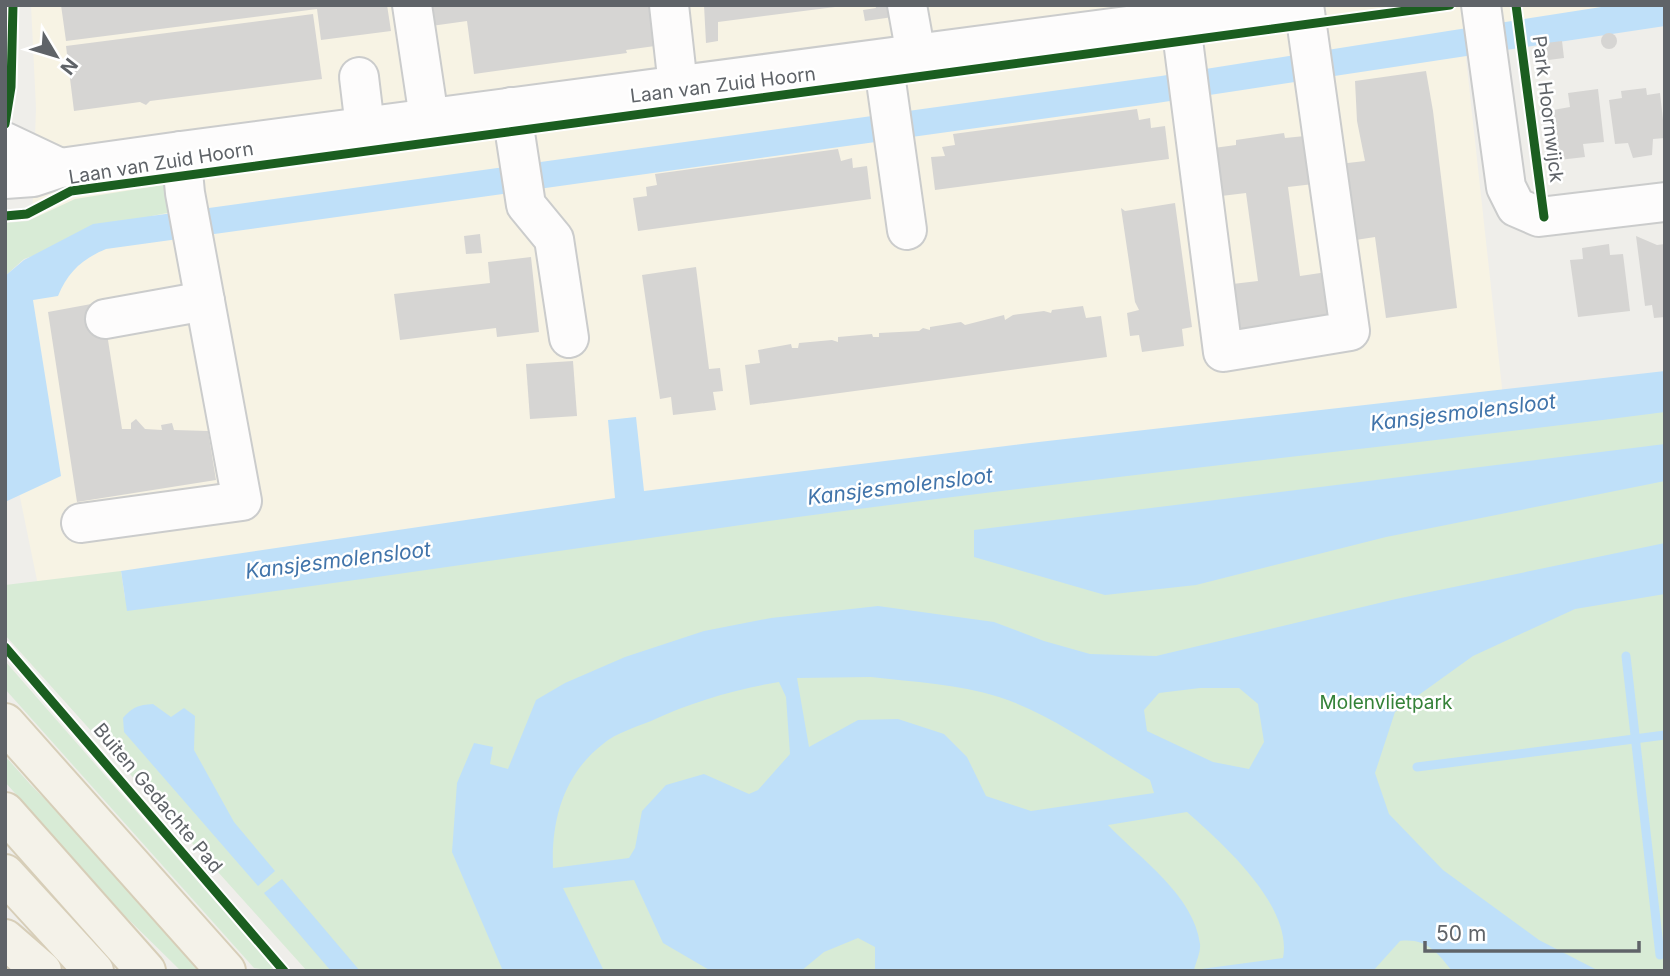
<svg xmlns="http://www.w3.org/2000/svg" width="1670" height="976" viewBox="0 0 1670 976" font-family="Inter,sans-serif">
<rect width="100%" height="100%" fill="#efeeea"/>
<!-- commercial -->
<polygon fill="#f7f3e4" points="31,5 1643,5 1464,40 1504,406 681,506 39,590 5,424 32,224 36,108"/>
<!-- green -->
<g fill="#d8ebd6">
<polygon points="169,184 172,212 152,216 24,259 5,276 5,223 28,221 75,199"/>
<polygon points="1665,395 1665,971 307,971 5,635 5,585 121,571 125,598"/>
<polygon points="5,661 276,971 254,968 5,689"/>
<polygon points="5,756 30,784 214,971 181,971 126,917 5,782"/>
</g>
<!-- water -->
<g fill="#bfe0f9" fill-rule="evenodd">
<path d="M1614,5H1665V26L1157,103L106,249C82,259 68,272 58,296L33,300L61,476L5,502V276L24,260L93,224L1161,76Z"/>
<path d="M1665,371V412C1376,449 1087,478 798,517C574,548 351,582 127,611L121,571L615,498L608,420L636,417L644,491L1030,443Z"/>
<polygon points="1665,444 1665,481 1386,537 1196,585 1105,595 974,557 974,530"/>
<path d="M1665,543V594L1575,609L1473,656L1395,712L1375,773L1389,814L1443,870L1539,940L1599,971H1452C1437,952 1426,938 1400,941L1373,971H875V947L858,938L824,952L801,971H711L663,943L634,880L563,888L604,971H503L452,852L457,783L474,743L493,747L490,764L508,769L536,700L565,683L625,657L704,631L771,618L878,606L994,622L1044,641L1090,654L1156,656L1396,599ZM871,677C914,682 957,684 999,697C1050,713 1104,753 1150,780L1154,793L1031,811L986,796L967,757L944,734L898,719L858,720L809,747L797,678ZM779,682L786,697L790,754L758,790L749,794L704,774L666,785L642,811L635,848L629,858L553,868C551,820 564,774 603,744C616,733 636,727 651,721C691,702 736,689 779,682ZM1200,688H1239L1258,704L1264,742L1249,769L1213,762L1147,731L1144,710L1159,693ZM1187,812C1223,844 1293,906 1283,958L1194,970C1196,962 1201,951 1200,944C1194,895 1139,858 1108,825Z"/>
<path d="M153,704L171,717L184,708L195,716L194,750L234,822L275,871L258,886L124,732L123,718C133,707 138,705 153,704Z"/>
<polygon points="282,879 360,971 331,971 264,893"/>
</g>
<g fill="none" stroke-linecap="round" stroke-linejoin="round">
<!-- stream -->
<g stroke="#bfe0f9" stroke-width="9">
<polyline points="1626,656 1660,955"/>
<polyline points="1417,767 1665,735"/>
</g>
</g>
<!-- building -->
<g fill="#d6d5d3">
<polygon points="61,5 387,5 391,31 321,40 317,9 66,41"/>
<polygon points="422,5 653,5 655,46 626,50 627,53 474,74 467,21 424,27"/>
<polygon points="704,5 835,5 835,7 718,22 718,41 706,43"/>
<polygon points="875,5 891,6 893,17 865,21 863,10 876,8"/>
<polygon points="313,14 322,79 150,101 146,105 140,102 74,111 66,46"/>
<circle cx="1609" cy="41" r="8"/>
<polygon points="1562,41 1564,58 1541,61 1538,44"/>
<polygon points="1426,71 1433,111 1457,308 1386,318 1375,237 1349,241 1339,164 1365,161 1357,121 1355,81"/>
<polygon points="1646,88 1647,95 1660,93 1665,138 1653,139 1652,155 1633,158 1628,143 1615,144 1609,100 1622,98 1621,91"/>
<polygon points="1598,89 1604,142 1583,144 1585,157 1559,160 1552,127 1555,127 1553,110 1570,107 1568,93"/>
<polygon points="1137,109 1139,120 1150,118 1151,128 1165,126 1169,159 935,190 931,157 945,156 942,147 955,145 953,134"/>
<polygon points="1284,133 1285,138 1315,135 1322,183 1288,187 1300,276 1334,271 1340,319 1231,333 1224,285 1258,281 1246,193 1213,197 1206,149 1236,145 1236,140"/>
<polygon points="838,149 841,161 852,158 853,168 867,166 871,199 638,231 633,198 647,196 646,187 657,185 655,174"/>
<polygon points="1175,203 1192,327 1182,329 1184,346 1142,352 1139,335 1130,336 1127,313 1139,310 1135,302 1121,208 1125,211"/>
<polygon points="480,234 482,253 466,254 464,236"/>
<polygon points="1636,236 1657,245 1665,244 1665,317 1654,318 1652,305 1645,306"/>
<polygon points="1609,244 1610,255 1623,254 1630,311 1578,317 1570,260 1583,259 1582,248"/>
<polygon points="531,257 539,332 497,337 496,328 400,340 394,294 490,283 488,262"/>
<polygon points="696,267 709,369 720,368 723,391 713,392 716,410 673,415 671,397 660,399 642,275"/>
<polygon points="102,302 122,429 131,429 131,423 136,419 145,429 162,430 161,425 172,423 174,430 208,431 216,480 77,502 48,312"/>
<polygon points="1083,306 1086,318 1101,316 1107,357 750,405 745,365 760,363 758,350 791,344 792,348 798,348 799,343 832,340 838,342 838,337 872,334 873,337 879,337 879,333 919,331 923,328 930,330 930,327 961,322 965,325 1004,315 1005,320 1013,315 1044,311 1051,313 1052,310"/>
<polygon points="573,361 577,416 530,419 526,364"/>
</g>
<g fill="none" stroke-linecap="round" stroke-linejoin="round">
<!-- minor casing -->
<g stroke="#cbcccc" stroke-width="42">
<g id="minor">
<polyline points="412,5 429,118"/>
<polyline points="669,5 678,86"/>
<polyline points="907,5 916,55"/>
<polyline points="1481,5 1506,187 1516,207 1539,217 1665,202"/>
<polyline points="1180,17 1223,352 1350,331 1304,5"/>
<polyline points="883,60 907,230"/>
<polyline points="359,77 365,127"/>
<polyline points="511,107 526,205 554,239 569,338"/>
<polyline points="5,142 60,168"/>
<polyline points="5,179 33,177 60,168 181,151 1287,5"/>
<polyline points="105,319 205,301"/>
<polyline points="81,523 242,501 185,193 181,151"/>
</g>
</g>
<!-- major casing -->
<g stroke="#d7ceb8" stroke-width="42">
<g id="major">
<polyline points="5,723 226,971"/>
<polyline points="5,812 146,971"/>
<polyline points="5,874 94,971"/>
<polyline points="5,939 42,971"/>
</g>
</g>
<!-- minor -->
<use href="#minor" stroke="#fdfcfc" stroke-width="38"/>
<!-- major -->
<use href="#major" stroke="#f4f2e9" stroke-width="38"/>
<!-- cycleway casing -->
<g stroke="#fff" stroke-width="13">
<g id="cycleway">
<polyline points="1516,5 1544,217"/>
<polyline points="5,124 11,87 13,5"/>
<polyline points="5,216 27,214 71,191 1450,5"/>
<polyline points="5,647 284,971"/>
</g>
</g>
<!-- cycleway -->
<use href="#cycleway" stroke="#1b5e20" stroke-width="9"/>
</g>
<g text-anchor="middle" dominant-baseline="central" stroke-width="5" stroke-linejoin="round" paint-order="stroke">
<!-- street labels -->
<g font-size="19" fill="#5f6368" stroke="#fff">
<text transform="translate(723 85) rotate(-7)">Laan van Zuid Hoorn</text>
<text transform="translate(1548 109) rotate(83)">Park Hoornwijck</text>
<text transform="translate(161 163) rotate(-9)">Laan van Zuid Hoorn</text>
<text transform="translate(158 798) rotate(50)">Buiten Gedachte Pad</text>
</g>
<!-- park labels -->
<g font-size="19" fill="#348238" stroke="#fff">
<text x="1386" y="702">Molenvlietpark</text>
</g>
<!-- water labels -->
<g font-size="21" font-style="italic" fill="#4174aa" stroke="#fff">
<text transform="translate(1463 412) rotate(-7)">Kansjesmolensloot</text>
<text transform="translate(900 486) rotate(-7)">Kansjesmolensloot</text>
<text transform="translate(338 560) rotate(-7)">Kansjesmolensloot</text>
</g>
</g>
<!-- border -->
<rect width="1670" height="976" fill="none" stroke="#5f6368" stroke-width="14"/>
<!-- north arrow -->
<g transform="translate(56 56) rotate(128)" stroke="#ffffff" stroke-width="5" paint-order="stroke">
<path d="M0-5L12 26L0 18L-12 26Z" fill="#5f6368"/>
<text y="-10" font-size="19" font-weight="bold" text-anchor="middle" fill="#5f6368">N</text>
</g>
<!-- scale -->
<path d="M1425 941v10h214v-10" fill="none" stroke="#5f6368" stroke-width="3.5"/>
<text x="1436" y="941" font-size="21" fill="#5f6368" stroke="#ffffff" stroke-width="5" paint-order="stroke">50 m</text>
</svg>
